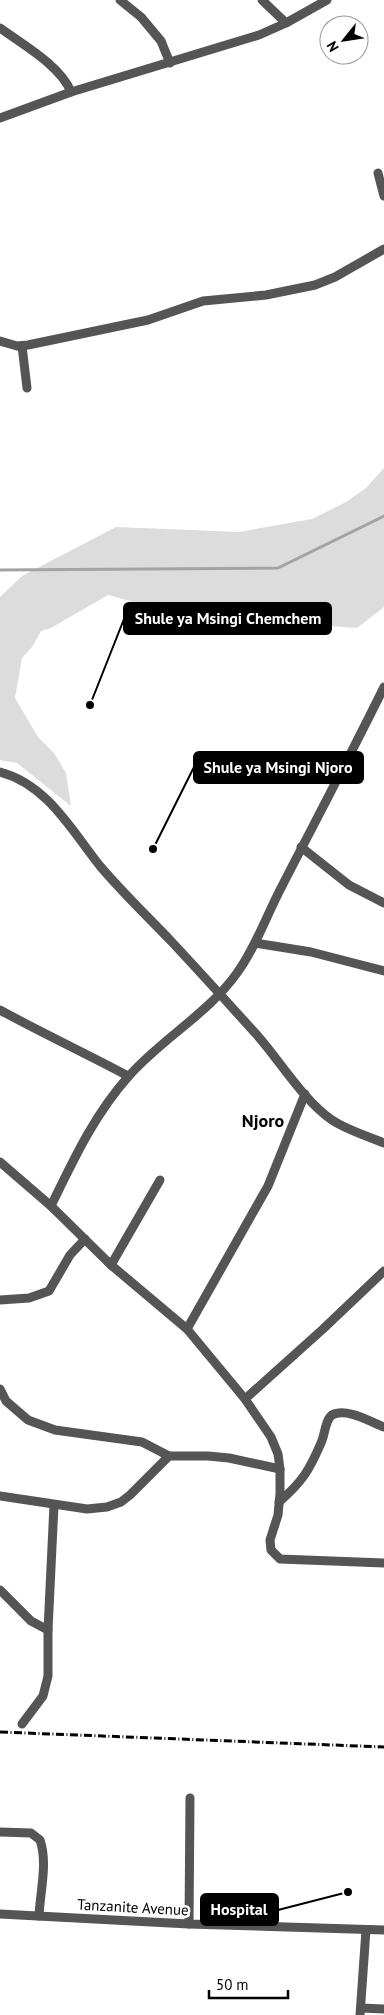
<svg xmlns="http://www.w3.org/2000/svg" width="384" height="2015" viewBox="0 0 384 2015" font-family="'PT Sans',sans-serif">
<rect width="100%" height="100%" fill="#fff"/>
<!-- green -->
<polygon fill="#dcdcdc" points="384,468 384,607 357,628 314,625 222,626 108,595 51,628 41,631 32,647 22,658 15,698 38,737 54,753 66,773 71,806 17,763 0,760 0,597 22,576 116,527 239,532 312,519 346,502 366,488"/>
<g fill="none" stroke-linecap="round" stroke-linejoin="round">
<!-- stream -->
<polyline stroke="#a3a3a3" stroke-width="3" points="0,570 278,568 384,516"/>
<!-- street -->
<g stroke="#555" stroke-width="9">
<polyline points="120,0 141,17 161,41 170,63"/>
<polyline points="262,0 286,23"/>
<path d="M0,28C22,44 61,66 71,92"/>
<polyline points="0,118 71,92 259,35 286,23 327,0"/>
<polyline points="378,173 384,196"/>
<polyline points="0,341 17,346 28,345 148,320 203,301 266,295 315,285 335,277 384,249"/>
<polyline points="22,346 27,388"/>
<path d="M0,772C47,784 72,831 100,866C122,892 147,916 170,940C200,972 228,1003 257,1035C280,1061 304,1101 332,1120C347,1130 367,1136 384,1143"/>
<polyline points="301,847 349,885 384,903"/>
<polyline points="255,943 311,952 384,971"/>
<path d="M0,1010C42,1033 85,1053 128,1076"/>
<polyline points="0,1162 51,1206 111,1265 187,1329 245,1399 271,1437 278,1454 280,1469 280,1494 278,1515 270,1540 271,1550 280,1559 384,1563"/>
<path d="M51,1206C73,1161 94,1115 128,1077C161,1039 208,1014 237,973C256,947 267,914 282,886C316,820 351,754 384,687"/>
<polyline points="111,1265 160,1180"/>
<polyline points="0,1300 29,1298 49,1291 70,1255 85,1239"/>
<polyline points="187,1329 268,1186 305,1094"/>
<polyline points="0,1389 6,1401 28,1420 55,1430 142,1442 169,1456 208,1456 229,1458 280,1469"/>
<polyline points="245,1399 323,1329 384,1271"/>
<polyline points="0,1496 87,1509 107,1507 121,1502 130,1495 169,1456"/>
<path d="M279,1502C302,1482 309,1471 321,1443C325,1435 325,1420 332,1415C346,1407 371,1422 384,1427"/>
<polyline points="0,1590 31,1621 48,1630"/>
<polyline points="22,1724 43,1696 48,1676 48,1630 54,1505"/>
<path d="M0,1832L31,1833L40,1840C48,1863 40,1892 39,1916"/>
<polyline points="0,1914 189,1924 384,1930"/>
<polyline points="189,1924 190,1798"/>
<polyline points="361,2008 384,2009"/>
<polyline points="360,2015 366,1930"/>
</g>
<!-- rail -->
<polyline stroke="#000" stroke-width="3" stroke-dasharray="8 2.5 1 2.5" stroke-linecap="butt" points="0,1732 384,1747"/>
</g>
<g text-anchor="middle" dominant-baseline="central" stroke-width="5" stroke-linejoin="round" paint-order="stroke">
<!-- street labels -->
<g font-size="15" fill="#000" stroke="#fff">
<text transform="translate(133 1907) rotate(3)">Tanzanite Avenue</text>
</g>
<!-- quarter labels -->
<g font-size="18" font-weight="bold" fill="#000" stroke="#fff">
<text x="263" y="1120">Njoro</text>
</g>
</g>
<!-- callouts -->
<path fill="none" stroke="#000" stroke-width="2" d="M90 705L124 619M153 849L194 767M348 1892L278 1910"/>
<g fill="#000" stroke="#fff" stroke-width="2">
<circle cx="90" cy="705" r="5"/>
<circle cx="153" cy="849" r="5"/>
<circle cx="348" cy="1892" r="5"/>
</g>
<g fill="#000" stroke="#000" stroke-width="2">
<rect x="124" y="603" width="207" height="31" rx="5"/>
<rect x="194" y="752" width="169" height="31" rx="5"/>
<rect x="201" y="1894" width="77" height="31" rx="5"/>
</g>
<g font-size="16" text-anchor="middle" font-weight="bold" fill="#fff">
<text x="228" y="624">Shule ya Msingi Chemchem</text>
<text x="278" y="773">Shule ya Msingi Njoro</text>
<text x="239" y="1915">Hospital</text>
</g>
<!-- north arrow -->
<g transform="translate(344 40) rotate(240)"><circle r="24" fill="#ffffff" stroke="#999999"/>
<path d="M0-4L9 19L0 12L-9 19Z" fill="#000000"/>
<text y="-8" font-size="14" font-weight="bold" text-anchor="middle" fill="#000000">N</text>
</g>
<!-- scale -->
<path d="M209 1990v8h79v-8" fill="none" stroke="#000000" stroke-width="2.5"/>
<text x="216" y="1990" font-size="15" fill="#000000" stroke="#ffffff" stroke-width="4" paint-order="stroke">50 m</text>
</svg>
